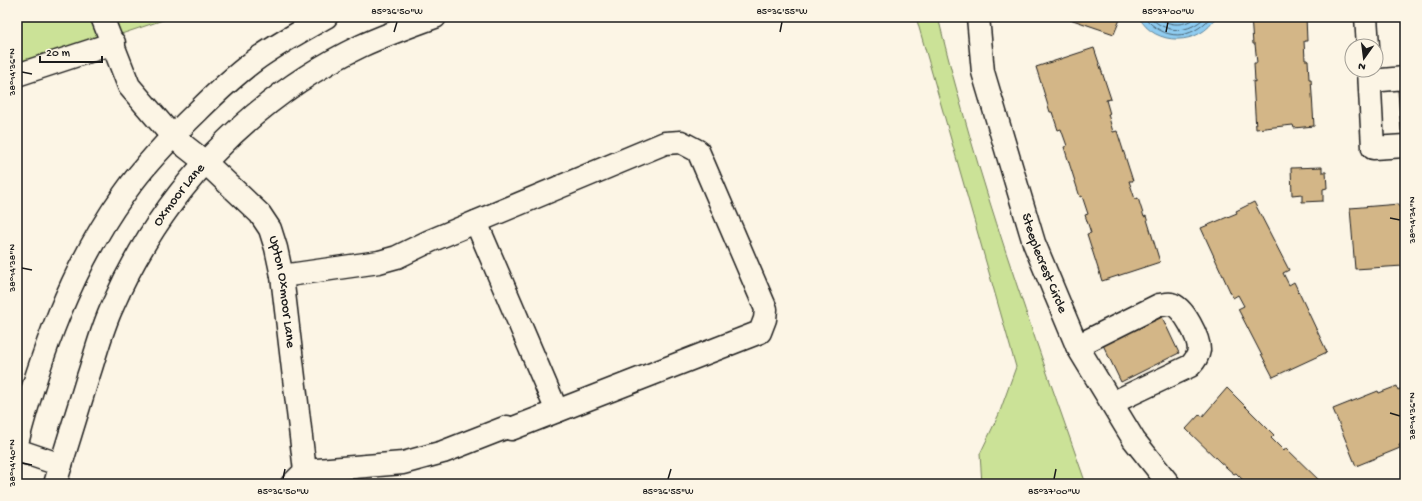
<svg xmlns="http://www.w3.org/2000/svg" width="1422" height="501" viewBox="0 0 1422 501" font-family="'Gochi Hand',sans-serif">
<rect width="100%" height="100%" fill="#fcf5e5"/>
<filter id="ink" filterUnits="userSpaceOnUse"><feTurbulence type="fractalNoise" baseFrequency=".025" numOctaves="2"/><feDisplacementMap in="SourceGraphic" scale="8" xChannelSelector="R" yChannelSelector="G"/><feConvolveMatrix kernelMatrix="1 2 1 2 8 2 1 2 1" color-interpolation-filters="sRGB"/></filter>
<g filter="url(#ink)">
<!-- green -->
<g fill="#cbe297" stroke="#747f5a">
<polygon points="17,17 172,17 17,69"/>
<path d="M916,17H938C976,176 1032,330 1086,484H982L980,454L999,414L1016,367Z"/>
</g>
<!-- water -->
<path fill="#8fccf0" stroke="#61869b" d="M1139,17H1216C1201,46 1154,47 1139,17Z"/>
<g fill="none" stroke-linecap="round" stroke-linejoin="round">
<!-- shore -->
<g stroke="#4a6271" stroke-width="1">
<path d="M1144,17C1165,41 1190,41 1211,17"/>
<path d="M1150,17C1166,34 1189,34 1205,17"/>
<path d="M1158,17C1170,27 1185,26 1196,17"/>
</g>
</g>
<!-- building -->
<g fill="#d3b687" stroke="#1c1c1c">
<polygon points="1064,17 1121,17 1114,34"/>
<polygon points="1251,17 1306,17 1307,41 1304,41 1305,60 1308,60 1309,79 1311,79 1314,126 1294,128 1293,125 1256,129 1253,81 1255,82 1254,63 1257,63 1255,44 1253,44"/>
<polygon points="1094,48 1111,99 1106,100 1110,114 1108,114 1113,132 1117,131 1133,181 1129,181 1135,199 1138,198 1144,217 1146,216 1160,262 1102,281 1087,234 1091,233 1085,215 1088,214 1082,196 1080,197 1064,147 1067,146 1061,129 1058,130 1052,112 1050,112 1036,67"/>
<polygon points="1405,90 1405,131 1401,131 1398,91"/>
<polygon points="1322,167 1322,172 1326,172 1327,188 1323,189 1323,201 1302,202 1302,194 1292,195 1291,168"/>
<polygon points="1254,202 1289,270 1283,273 1289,285 1294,282 1327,352 1273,377 1238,309 1244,306 1238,295 1233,298 1201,228 1237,213 1236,211"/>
<polygon points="1399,204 1399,207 1405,207 1405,263 1402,263 1403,266 1355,269 1350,208"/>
<polygon points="1162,317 1179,353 1121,382 1103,345"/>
<polygon points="1397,386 1398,390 1405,387 1405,443 1399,445 1400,448 1356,466 1333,409 1378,391 1379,393"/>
<polygon points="1227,388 1274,435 1271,438 1284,451 1286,448 1323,484 1247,484 1236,473 1234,474 1220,462 1186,429 1200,414 1202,417"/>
</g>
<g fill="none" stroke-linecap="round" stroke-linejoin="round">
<!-- minor casing -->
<g stroke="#1c1c1c" stroke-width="25">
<g id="minor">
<path id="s1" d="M102,17L129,86L172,136L205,162L260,214L270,229L276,248L282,276L305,471L292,484"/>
<path id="s2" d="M978,17L983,72L1034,243L1077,346L1134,440L1169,484"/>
<polyline points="1366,17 1368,46"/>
<polyline points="1369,70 1373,148 1405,146"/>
<polyline points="17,75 114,43"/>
<polyline points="1370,81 1405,78"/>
<polyline points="476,222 557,411"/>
<polyline points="282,276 379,262 397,257 430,241 665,143 681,142 698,151 766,309 765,319 760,332 511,429"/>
<path d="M1077,346L1159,305C1163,305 1168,303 1171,304C1184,307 1199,338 1199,350C1198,357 1194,362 1190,366L1112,403"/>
<path d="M17,443C40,356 71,268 124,194C145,164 171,137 198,111C216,93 234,76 254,61C277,44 302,31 326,17"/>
<polyline points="17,450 61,465"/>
<polyline points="305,471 403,463 443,452 507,427"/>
<path id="s3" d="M55,484C66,449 77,413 88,377C96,353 102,328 113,305C162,193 250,99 361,46C385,35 410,26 435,17"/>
</g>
</g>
<!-- minor -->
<use href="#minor" stroke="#fcf5e5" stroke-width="22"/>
</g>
</g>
<!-- ticks -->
<path fill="none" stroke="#1c1c1c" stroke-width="1.5" d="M394,32L397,22M780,32L782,22M1166,32L1168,22M22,72L32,74M1390,218L1400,220M22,268L32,270M1390,413L1400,416M22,463L32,465M283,479L285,469M668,479L671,469M1054,479L1056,469"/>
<g text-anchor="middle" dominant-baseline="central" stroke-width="3" stroke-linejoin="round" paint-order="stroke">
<!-- street labels -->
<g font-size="14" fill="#1c1c1c" stroke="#fcf5e5">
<text stroke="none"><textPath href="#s3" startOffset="317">Oxmoor Lane</textPath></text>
<text stroke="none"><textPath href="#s2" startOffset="256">Steeplecrest Circle</textPath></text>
<text stroke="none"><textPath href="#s1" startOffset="340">Upton Oxmoor Lane</textPath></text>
</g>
</g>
<!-- margin -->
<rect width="1422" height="501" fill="none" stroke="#fcf5e5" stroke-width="44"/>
<!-- north arrow -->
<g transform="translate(1364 58) rotate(194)"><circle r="19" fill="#fcf5e5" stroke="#a29e95"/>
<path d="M0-3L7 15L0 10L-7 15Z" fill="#1c1c1c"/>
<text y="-6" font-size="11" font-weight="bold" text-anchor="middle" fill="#1c1c1c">N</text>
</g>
<!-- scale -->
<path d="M40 56v6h62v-6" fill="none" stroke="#1c1c1c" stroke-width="2"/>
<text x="46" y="56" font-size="12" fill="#1c1c1c" stroke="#fcf5e5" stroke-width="3" paint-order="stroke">20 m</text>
<rect x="22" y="22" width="1378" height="457" fill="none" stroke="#1c1c1c" stroke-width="1.5"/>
<g font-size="10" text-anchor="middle" fill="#1c1c1c">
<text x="397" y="14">85°36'50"W</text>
<text x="782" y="14">85°36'55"W</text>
<text x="1168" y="14">85°37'00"W</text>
<text transform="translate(11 72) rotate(-90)" y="4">38°14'36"N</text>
<text transform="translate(1411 220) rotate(-90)" y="4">38°14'34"N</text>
<text transform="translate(11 268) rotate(-90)" y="4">38°14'38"N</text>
<text transform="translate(1411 416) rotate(-90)" y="4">38°14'36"N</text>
<text transform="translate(11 463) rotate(-90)" y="4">38°14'40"N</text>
<text x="283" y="494">85°36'50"W</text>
<text x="668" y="494">85°36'55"W</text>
<text x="1054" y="494">85°37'00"W</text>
</g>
</svg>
